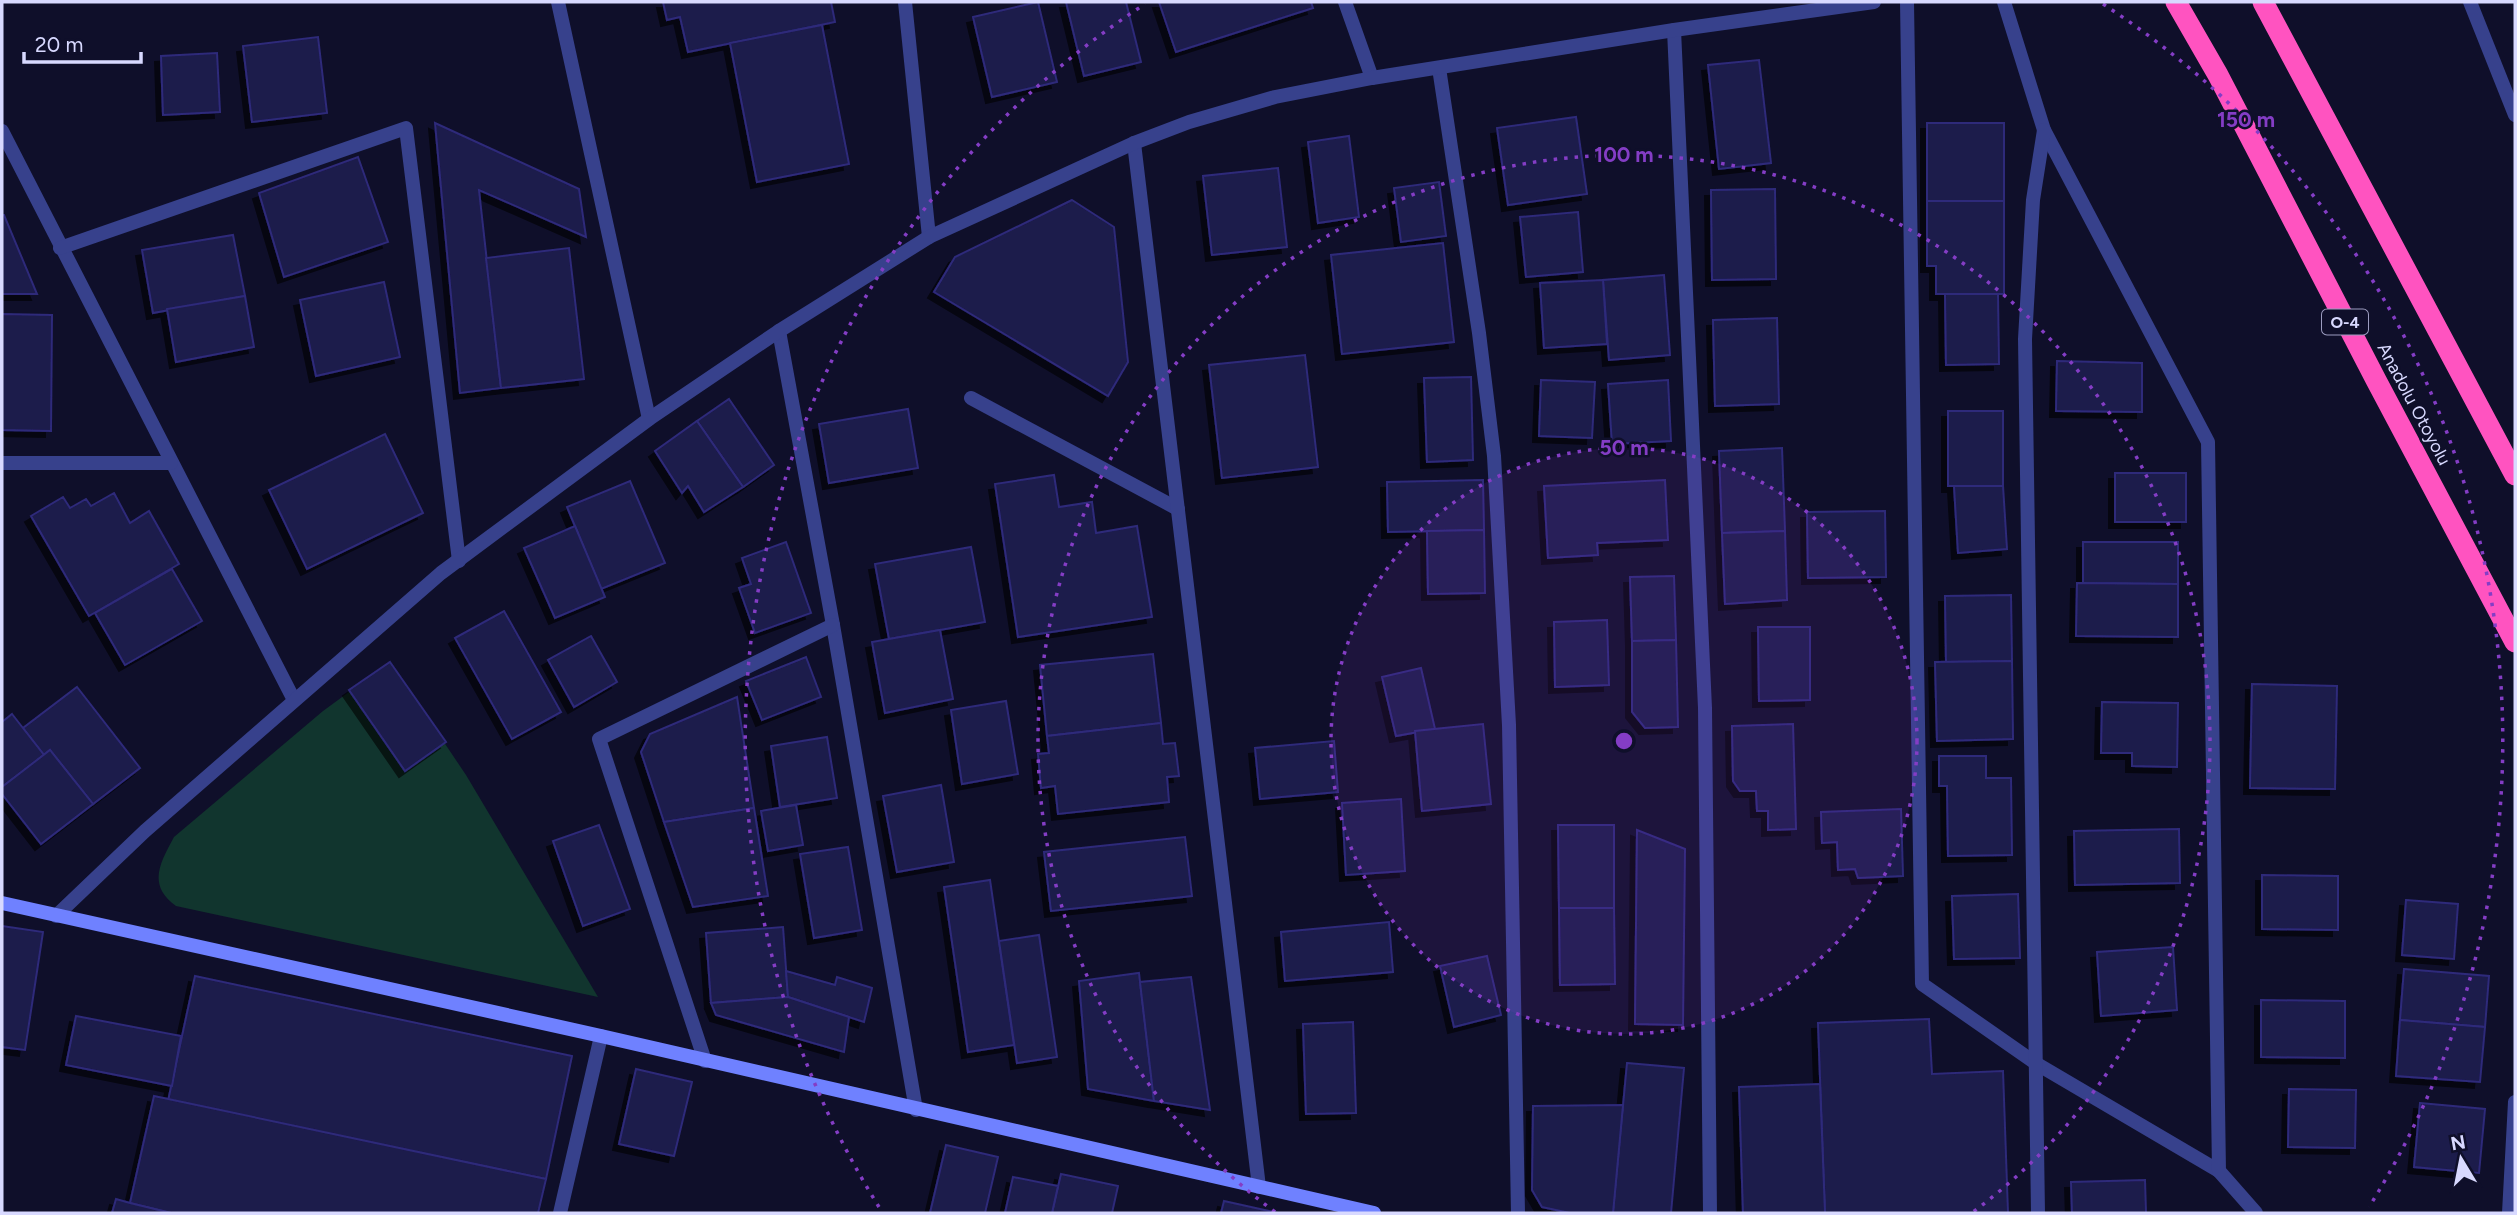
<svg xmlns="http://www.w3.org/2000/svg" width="2517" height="1215" viewBox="0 0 2517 1215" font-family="Figtree,sans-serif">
<defs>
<filter id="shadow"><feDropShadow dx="-6" dy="6" stdDeviation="0" flood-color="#0009"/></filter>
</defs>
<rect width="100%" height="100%" fill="#0f0f2a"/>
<!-- green -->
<path fill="#11352e" d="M390,662L466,775L598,997L176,906C147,885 160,863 174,837L323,711Z"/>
<!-- building -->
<g fill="#1c1a4c" stroke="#2e2a7a" stroke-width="2" filter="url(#shadow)">
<polygon points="663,2 831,2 835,22 688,52 680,17 667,20"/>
<polygon points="1038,2 1057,82 992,97 973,17"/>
<polygon points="1066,2 1126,2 1141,62 1084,76"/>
<polygon points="1159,2 1311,2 1313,8 1176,52"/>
<polygon points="822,25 849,164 757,182 730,43"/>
<polygon points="318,37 327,113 252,122 243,46"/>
<polygon points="217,53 220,112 163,115 161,56"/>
<polygon points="1759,60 1771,163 1719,169 1708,65"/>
<polygon points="1576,117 1587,194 1508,205 1497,128"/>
<polygon points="435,123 579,189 586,237 479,190 501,388 460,393"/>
<rect x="1927" y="123" width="77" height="78"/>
<polygon points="1349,136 1359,217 1318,223 1308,142"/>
<polygon points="358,157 388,242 284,277 259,193"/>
<polygon points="1278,168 1287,247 1212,255 1203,176"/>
<polygon points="1439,182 1446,236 1401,242 1394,188"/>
<polygon points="1775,189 1776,279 1712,280 1711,190"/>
<polygon points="1072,200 1114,227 1128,362 1108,396 934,292 955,257"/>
<polygon points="1927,201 2004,201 2004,294 1936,294 1936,266 1927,266"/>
<polygon points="1578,212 1583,272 1526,277 1520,217"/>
<polygon points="2,215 4,215 37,294 2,294"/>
<polygon points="233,235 245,296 153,313 142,250"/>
<polygon points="1443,243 1454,342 1342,354 1331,255"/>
<polygon points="569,248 584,379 501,388 486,258"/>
<polygon points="1664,275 1670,355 1609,360 1603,280"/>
<polygon points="1603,280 1607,344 1544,348 1540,283"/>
<polygon points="384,282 400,357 316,376 300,300"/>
<polygon points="1945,294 1998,294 1999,364 1946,365"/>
<polygon points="245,296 254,347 176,362 167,309"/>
<polygon points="2,314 52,315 51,431 2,430"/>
<polygon points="1777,318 1779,404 1715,406 1713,320"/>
<polygon points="1305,355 1318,467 1222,478 1209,365"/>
<polygon points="2057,361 2142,363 2142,412 2056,411"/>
<polygon points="1471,377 1473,460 1427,462 1424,378"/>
<polygon points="1541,380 1595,382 1592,438 1539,436"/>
<polygon points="1668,380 1671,441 1612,444 1608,384"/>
<polygon points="729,399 774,465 743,487 697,421"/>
<polygon points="908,409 918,468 829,483 819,424"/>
<rect x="1948" y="411" width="55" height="75"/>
<polygon points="697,421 743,487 704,512 688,486 682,493 655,451"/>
<polygon points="385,434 423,513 307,569 269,490"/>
<polygon points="1782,448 1785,531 1722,533 1719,451"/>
<rect x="2115" y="473" width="71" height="49"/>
<polygon points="1054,475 1059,507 1092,502 1096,533 1137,526 1152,617 1018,637 995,484"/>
<polygon points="1483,480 1484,530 1388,532 1387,482"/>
<polygon points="1665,480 1668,540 1597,543 1598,555 1548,558 1544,486"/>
<polygon points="630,481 665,563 601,589 567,507"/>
<polygon points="1954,486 2003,486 2007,549 1958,553"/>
<polygon points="114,493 130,523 149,511 179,564 89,616 31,516 63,497 70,508 86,499 91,506"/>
<polygon points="1885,511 1886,577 1808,578 1807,512"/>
<polygon points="575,526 605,597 555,618 524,548"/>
<polygon points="1484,530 1485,593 1428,594 1427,531"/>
<polygon points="1785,531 1787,600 1725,604 1722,533"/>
<polygon points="786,542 811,613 755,633 739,588 751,584 742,558"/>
<polygon points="2083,542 2178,542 2178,584 2083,583"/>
<polygon points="971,547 985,622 889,639 875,564"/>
<polygon points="172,569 202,621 125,665 95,613"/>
<polygon points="1674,576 1676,640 1632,641 1630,577"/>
<polygon points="2077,583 2178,584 2178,637 2076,636"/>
<polygon points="2011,595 2012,661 1946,662 1945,596"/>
<polygon points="504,611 561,712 512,739 455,638"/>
<polygon points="1607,620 1609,685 1555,687 1554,622"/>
<polygon points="1758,627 1810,627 1810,700 1759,701"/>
<polygon points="940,630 953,699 885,713 872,642"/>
<polygon points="591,636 617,682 574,707 548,660"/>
<polygon points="1676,640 1678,727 1645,728 1632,712 1632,641"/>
<polygon points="1153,654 1161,723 1047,736 1040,665"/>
<polygon points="806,657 821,697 762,720 746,681"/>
<polygon points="2012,661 2013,739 1937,741 1935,662"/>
<polygon points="390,662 446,742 405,771 349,690"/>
<polygon points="1421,668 1435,729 1396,736 1382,677"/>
<polygon points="2252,684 2337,686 2335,789 2250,788"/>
<polygon points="77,687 140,768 93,804 50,750 44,755 23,728"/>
<polygon points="737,697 754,808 664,822 641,752 650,734"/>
<polygon points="1006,701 1018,774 962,784 951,710"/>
<polygon points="2102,702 2178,703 2177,767 2132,766 2132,753 2101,753"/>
<polygon points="12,714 44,755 2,787 2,722"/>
<polygon points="1161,723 1163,744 1175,743 1179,776 1167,777 1169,802 1058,814 1055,786 1041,788 1038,754 1049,753 1047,736"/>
<polygon points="1483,724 1491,804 1422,811 1415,731"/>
<polygon points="1793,724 1796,829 1768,830 1768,811 1757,811 1756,791 1740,791 1733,781 1732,726"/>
<polygon points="827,737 837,798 780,807 771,746"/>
<polygon points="1334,741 1338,792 1260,799 1255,748"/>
<polygon points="50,750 93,804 41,844 2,794 2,787"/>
<polygon points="1939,756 1986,756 1986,778 2011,778 2012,855 1948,856 1947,786 1939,786"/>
<polygon points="941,785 954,862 897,872 883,796"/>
<polygon points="1401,799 1405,871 1346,875 1342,803"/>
<polygon points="796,805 803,845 768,851 761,811"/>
<polygon points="754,808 768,896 693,907 664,822"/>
<polygon points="1901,809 1903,876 1858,878 1855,869 1838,870 1837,842 1822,843 1821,812"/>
<polygon points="599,825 630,909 583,926 553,841"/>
<polygon points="1558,825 1614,825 1614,908 1559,908"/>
<polygon points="2179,829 2180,883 2075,885 2074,831"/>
<polygon points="1637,830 1685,849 1683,1025 1635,1024"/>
<polygon points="1185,837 1192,896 1051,911 1044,852"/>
<polygon points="848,847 862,930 814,938 800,854"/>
<polygon points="2262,875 2338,876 2338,930 2262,929"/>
<polygon points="990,880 1014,1045 968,1052 944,887"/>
<polygon points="2018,894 2020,958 1954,959 1952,896"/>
<polygon points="2406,900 2458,904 2454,959 2402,955"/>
<polygon points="1559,908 1614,908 1615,984 1560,985"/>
<polygon points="1389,922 1393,972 1285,981 1281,932"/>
<polygon points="2,926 43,932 25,1050 2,1047"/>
<polygon points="783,927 788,997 711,1003 706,933"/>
<polygon points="1039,935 1057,1057 1017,1063 999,941"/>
<polygon points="2173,947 2177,1010 2101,1016 2097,952"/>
<polygon points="1487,956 1501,1015 1454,1027 1440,966"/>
<polygon points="2404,969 2489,976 2485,1027 2400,1020"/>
<polygon points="786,971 835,985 837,977 872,988 864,1022 788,997"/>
<polygon points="1139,973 1140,982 1154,1101 1088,1089 1079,981"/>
<polygon points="195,976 572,1056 546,1179 168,1101"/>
<polygon points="1191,977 1210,1110 1154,1101 1140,982"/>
<polygon points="788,997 849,1017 844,1052 716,1015 711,1003"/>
<polygon points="2261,1000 2345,1001 2345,1058 2261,1057"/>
<polygon points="76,1016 181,1036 172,1086 66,1065"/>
<polygon points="1929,1019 1932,1074 2003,1071 2008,1213 1825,1213 1818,1023"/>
<polygon points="2400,1020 2485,1027 2480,1082 2396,1076"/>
<polygon points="1353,1022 1356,1113 1306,1114 1303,1024"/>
<polygon points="1627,1063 1684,1068 1671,1213 1613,1213"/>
<polygon points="636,1069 692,1082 674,1156 619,1144"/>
<polygon points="1820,1084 1825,1213 1743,1213 1739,1087"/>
<polygon points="2289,1089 2356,1090 2355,1148 2288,1147"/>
<polygon points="154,1096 546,1179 538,1213 171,1213 130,1203"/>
<polygon points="2420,1103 2485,1109 2479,1173 2414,1167"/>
<polygon points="1623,1105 1613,1213 1570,1213 1542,1207 1532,1190 1533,1106"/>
<polygon points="946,1145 998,1157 985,1213 930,1213"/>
<polygon points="1061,1174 1118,1186 1112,1213 1052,1213"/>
<polygon points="1013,1177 1058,1186 1052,1213 1005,1213"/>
<polygon points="2145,1180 2146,1213 2072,1213 2071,1182"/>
<polygon points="116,1199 130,1203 171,1213 112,1213"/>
<polygon points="1224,1201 1278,1213 1221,1213"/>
</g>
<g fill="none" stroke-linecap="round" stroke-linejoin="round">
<!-- service -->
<polyline stroke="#37418c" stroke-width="14" points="971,398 1178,509"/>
<!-- minor -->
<g stroke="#37418c" stroke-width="14">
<polyline points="558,2 649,419"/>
<polyline points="905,2 929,237"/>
<polyline points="1345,2 1372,78"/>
<polyline points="1907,2 1922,984 2037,1064 2219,1171"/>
<polyline points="2004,2 2044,130 2208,442 2219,1171 2256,1213"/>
<polyline points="2470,2 2515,115"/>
<polyline points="1674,30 1705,708 1710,1213"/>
<polyline points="1439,68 1479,333 1494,456 1509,725 1518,1213"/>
<polyline points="2,131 294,700"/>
<polyline points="1134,143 1259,1187"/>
<polyline points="60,248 406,128 459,561"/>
<polyline points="779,331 833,625 916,1110"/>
<polyline points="2,463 171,463"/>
<polyline points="56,916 145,831 441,573 649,419 779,331 929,237 1134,143 1189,122 1275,97 1372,78 1674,30 1874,2"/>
<polyline points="705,1061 599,739 833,625"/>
<polyline points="560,1213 601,1036"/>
<polyline points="2038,1213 2025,339 2033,200 2044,130"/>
<polyline points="2509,1213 2515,1102"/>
</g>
<!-- secondary -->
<polyline stroke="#6f81ff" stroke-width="14" points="2,903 601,1036 1374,1213"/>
<!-- motorway -->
<g stroke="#ff53c0" stroke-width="21">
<polyline points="2176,2 2218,75 2376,380 2515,642"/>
<polyline points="2263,2 2515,475"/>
</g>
</g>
<!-- distance rings -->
<circle cx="1624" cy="741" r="293" fill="#843dc5" fill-opacity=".12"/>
<g fill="none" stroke="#843dc5" stroke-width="3.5" stroke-dasharray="3.5 7">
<circle cx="1624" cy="741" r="293"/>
<path d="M1275 1212A586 586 0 1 1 1973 1212"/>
<path d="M879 1207A879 879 0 0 1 1145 4M2103 4A879 879 0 0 1 2369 1207"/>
</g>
<g text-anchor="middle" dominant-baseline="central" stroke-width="5" stroke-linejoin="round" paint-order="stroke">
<!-- shield labels -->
<rect fill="#0f0f2a" stroke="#9c9cbf" stroke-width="2" x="2322" y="309.5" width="46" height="25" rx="5"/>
<g font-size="16" font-weight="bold" fill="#d8d9ff">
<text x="2345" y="322">O-4</text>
</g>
<!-- street labels -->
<g font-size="18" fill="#d8d9ff" stroke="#0f0f2a">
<text transform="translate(2414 404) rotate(62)">Anadolu Otoyolu</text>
</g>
</g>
<circle cx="1624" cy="741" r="10" fill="#843dc5" stroke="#0f0f2a" stroke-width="3.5"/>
<g font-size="21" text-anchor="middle" font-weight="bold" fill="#843dc5" stroke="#0f0f2a" stroke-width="5" stroke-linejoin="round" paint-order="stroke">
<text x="2246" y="127">150 m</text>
<text x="1624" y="162">100 m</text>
<text x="1624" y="455">50 m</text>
</g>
<!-- border -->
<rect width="2517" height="1215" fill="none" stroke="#d8d9ff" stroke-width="7"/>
<!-- north arrow -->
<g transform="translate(2461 1159) rotate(350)" stroke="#0f0f2a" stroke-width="5" paint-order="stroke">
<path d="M0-5L12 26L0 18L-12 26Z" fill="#d8d9ff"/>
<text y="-10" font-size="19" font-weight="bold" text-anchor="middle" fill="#d8d9ff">N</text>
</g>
<!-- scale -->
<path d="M24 52v10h117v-10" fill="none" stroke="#d8d9ff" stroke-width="3.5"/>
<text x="35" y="52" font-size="21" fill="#d8d9ff" stroke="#0f0f2a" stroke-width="5" paint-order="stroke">20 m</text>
</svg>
